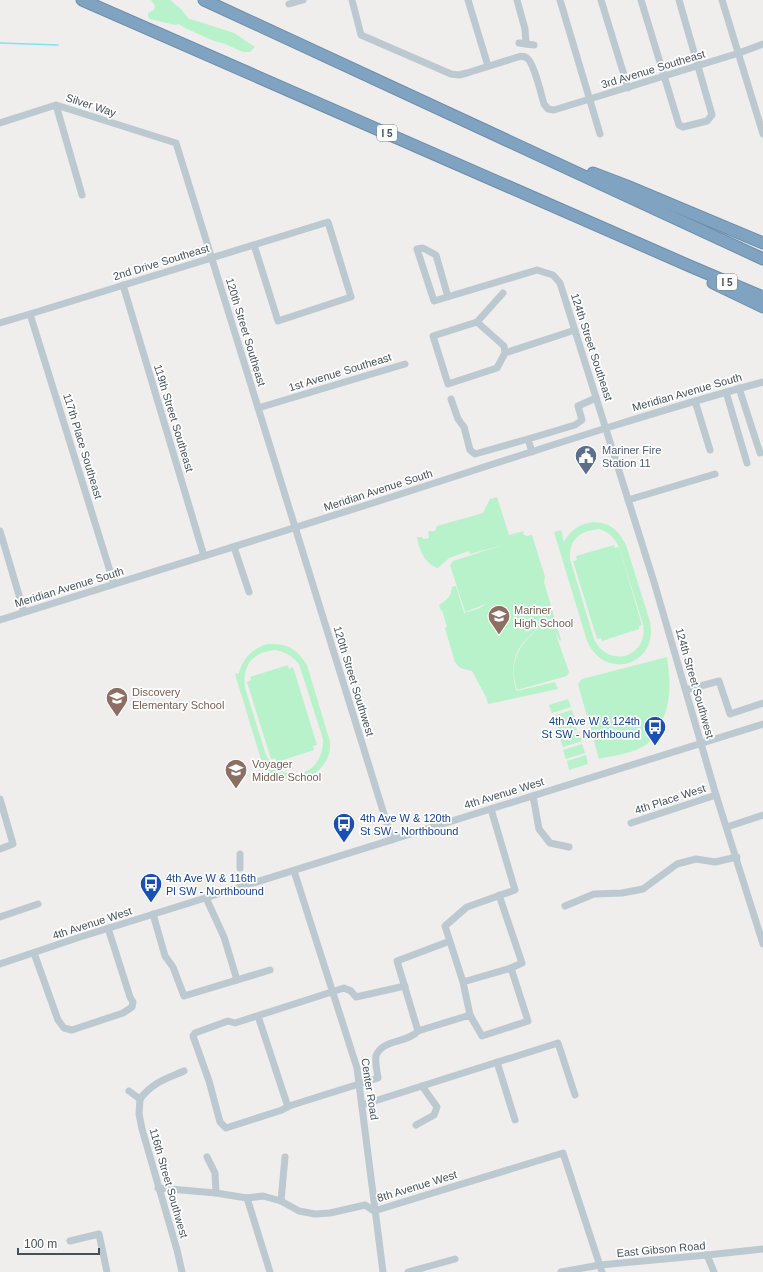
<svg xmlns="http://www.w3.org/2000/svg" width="763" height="1272" viewBox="0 0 763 1272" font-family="Arial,sans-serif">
<rect width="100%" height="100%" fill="#f0eded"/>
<!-- green -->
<g fill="#b7f2ca" fill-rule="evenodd">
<polygon points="151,0 170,0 181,9 189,19 197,21 234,33 255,47 250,52 243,52 225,44 214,41 185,28 179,24 175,25 150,19 148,17 148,13 154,10 155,6"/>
<path d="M497,497L509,535L524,531L523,534L526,536L532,535L545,577L544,582L561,640L560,641L555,632L569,672L567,676L517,690C511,670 513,657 526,640C529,637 534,633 537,630C515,645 509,665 516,690L517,691L555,682L558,689L488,704L486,697L472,671L460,668L455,662L445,628L447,627L442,610L441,611L439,605C447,600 451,597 452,587L456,586L464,613L480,608L488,603L465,612L450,565L453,561L503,545L470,554L469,551L449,558L438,568C425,564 419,550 417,537H421L424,539L429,538L428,531H435L437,526L483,513L490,499Z"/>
<path d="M593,522C610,523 618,529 626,545L650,622C659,665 605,682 587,641L554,532L561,530L564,542C571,530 579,524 593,522ZM599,529C609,532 614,537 619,547L643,624C649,657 609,670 594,639L570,559C569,539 580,531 599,529Z"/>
<polygon points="614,545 615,548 619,547 642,625 639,626 639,629 602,641 601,638 597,639 573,561 577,560 576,556"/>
<path d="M267,644C287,643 296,648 307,665L330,742C330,746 330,750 329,754C323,773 303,784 284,779C276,777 275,774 266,776L235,674L239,673C243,657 253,649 267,644ZM275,650C286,652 292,656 299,664L323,739C324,776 284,788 266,755L245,688C242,666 252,652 275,650Z"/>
<path d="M667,657C671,685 672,710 654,734C652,737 650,742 647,744C634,754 614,755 599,759L578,684L582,679Z"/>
<polygon points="288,665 289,669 293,667 317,745 313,746 314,750 277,762 275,758 271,759 247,682 251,680 250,677"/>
<polygon points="568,699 571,707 552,713 549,705"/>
<polygon points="572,710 575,719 556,724 553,716"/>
<polygon points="575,722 577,730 559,736 556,728"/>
<polygon points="579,732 582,741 563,747 560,738"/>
<polygon points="582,744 585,753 566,759 563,750"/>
<polygon points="586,755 588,764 569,770 567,761"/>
</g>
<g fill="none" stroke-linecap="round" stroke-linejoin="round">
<!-- stream -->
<polyline stroke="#80e2f3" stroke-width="1.5" points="0,43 58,45"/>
<!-- highway casing -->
<g stroke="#6c8eac" stroke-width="13">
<g id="highway">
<polyline points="82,0 692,267 763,297"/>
<polyline points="204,0 763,259"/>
<polyline points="593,173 627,186 763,243"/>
<polyline points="713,283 763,307"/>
</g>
</g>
<!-- minor -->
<g stroke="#bcc9d1" stroke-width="7">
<path d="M352,0L361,35L451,74L459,75L467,73L518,57C521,56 524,56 527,58C534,63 541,94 544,104L548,109L554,110L739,53L763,44"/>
<polyline points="468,0 488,66"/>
<polyline points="517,0 525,29 526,44"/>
<polyline points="560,0 600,134"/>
<polyline points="601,0 628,88"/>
<polyline points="641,0 679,125 683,127 707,121 712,115 679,0"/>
<polyline points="722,0 763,134"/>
<polyline points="289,4 303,0"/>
<polyline points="519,43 534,45"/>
<polyline points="56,105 82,195"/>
<polyline points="0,123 56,105 176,143 392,840"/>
<polyline points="123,285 204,556"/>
<polyline points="448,297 436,255 423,248 417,249 434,301 537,270 553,275 560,283 654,582 716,795 763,944"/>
<polyline points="30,314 114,584"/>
<polyline points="477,322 503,293"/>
<polyline points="0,323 30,314 328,222 351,297 278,321 254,245"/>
<polyline points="505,353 504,346 477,322 433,336 448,384 497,368 505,353 575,330"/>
<polyline points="739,388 760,453"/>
<polyline points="726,392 747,463"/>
<polyline points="451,399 458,419 464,427 470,450 475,454 528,439"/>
<polyline points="695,401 710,450"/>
<polyline points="258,408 405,364"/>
<polyline points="532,452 528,439 575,425 582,420 578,406 596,398"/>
<polyline points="628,500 715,474"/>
<polyline points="0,531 24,612"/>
<polyline points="234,547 249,592"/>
<path d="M0,620C127,580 253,541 379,501C507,460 634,417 763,382"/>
<polyline points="686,690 719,681 730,714 763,703"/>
<polyline points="533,796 539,829 550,843 569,847"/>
<polyline points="0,799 13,844 0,849"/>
<polyline points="631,823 716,795"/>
<polyline points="727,827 763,815"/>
<polyline points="240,854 240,868"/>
<polyline points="294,871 357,1068 383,1272"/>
<polyline points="499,895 522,963 511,968"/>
<polyline points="206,898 224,937 237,980"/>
<polyline points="565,906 594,894 622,893 643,889 677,864 696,859 715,862 737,857"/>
<polyline points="153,914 165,956 173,967 184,996 270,970"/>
<polyline points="0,917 38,904"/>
<polyline points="450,941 397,961 418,1031 470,1015 482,1036 528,1021 511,968 463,982 445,926 467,907 515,890 491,809"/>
<polyline points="34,953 58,1020 64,1028 72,1030 123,1013 132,1007 133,1002 130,997 108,928"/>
<polyline points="0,964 77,938 763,724"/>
<polyline points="463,982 470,1015"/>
<path d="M405,986L356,997L351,991L344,988L235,1023L228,1021L195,1033L193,1036L209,1081L220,1122L226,1128L282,1110L289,1106L378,1078C377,1072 375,1062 376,1056C382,1039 408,1043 418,1031"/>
<polyline points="258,1016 288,1107"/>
<polyline points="497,1062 515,1120"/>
<polyline points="129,1091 140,1099"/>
<polyline points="140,1099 139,1114 142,1129 177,1250 182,1272"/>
<path d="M140,1099C153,1082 166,1079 184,1071"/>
<polyline points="362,1105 558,1043 575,1095"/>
<polyline points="416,1125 434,1115 437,1107 422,1086"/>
<polyline points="207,1157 215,1173 216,1193"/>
<polyline points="158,1188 216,1193 247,1198 263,1196 281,1201 299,1211 315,1214 330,1213 365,1205 374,1211 563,1153 602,1272"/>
<polyline points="247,1198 270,1272"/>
<polyline points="281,1201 285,1157"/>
<polyline points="70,1241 99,1234 107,1272"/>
<polyline points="707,1255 714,1272"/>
<polyline points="408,1272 455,1259"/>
<polyline points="561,1272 600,1265 707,1255 763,1249"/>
</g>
<!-- highway -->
<use href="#highway" stroke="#80a3c1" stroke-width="11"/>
</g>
<!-- icons -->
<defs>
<g id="civic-pin" transform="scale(1.15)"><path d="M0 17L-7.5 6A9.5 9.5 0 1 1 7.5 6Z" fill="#5c6f8a" stroke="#fff"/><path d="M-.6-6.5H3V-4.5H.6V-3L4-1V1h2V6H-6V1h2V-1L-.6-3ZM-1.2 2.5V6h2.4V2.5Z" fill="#fff"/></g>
<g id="school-pin" transform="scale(1.15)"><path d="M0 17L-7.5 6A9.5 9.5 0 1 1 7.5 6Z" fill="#8d6e63" stroke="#fff"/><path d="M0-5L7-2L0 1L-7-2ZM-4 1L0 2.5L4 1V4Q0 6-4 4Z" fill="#fff"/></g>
<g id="bus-pin" transform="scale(1.15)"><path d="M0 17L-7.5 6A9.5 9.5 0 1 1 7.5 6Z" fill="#1a4fb4" stroke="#fff"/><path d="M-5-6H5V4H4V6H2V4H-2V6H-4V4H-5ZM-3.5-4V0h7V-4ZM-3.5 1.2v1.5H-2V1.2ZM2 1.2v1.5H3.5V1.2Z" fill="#fff"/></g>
</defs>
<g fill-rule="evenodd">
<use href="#civic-pin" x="586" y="456"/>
<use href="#school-pin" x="499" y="616"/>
<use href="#school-pin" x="117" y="698"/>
<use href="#bus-pin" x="655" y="727"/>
<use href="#school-pin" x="236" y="770"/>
<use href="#bus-pin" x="344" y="824"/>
<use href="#bus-pin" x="151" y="884"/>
</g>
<g text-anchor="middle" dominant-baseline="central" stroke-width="3.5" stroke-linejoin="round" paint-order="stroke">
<!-- shield labels -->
<g fill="#fff" stroke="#7c868d" stroke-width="1">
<rect x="377" y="125" width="20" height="16" rx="3"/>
<rect x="717" y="274" width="20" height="16" rx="3"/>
</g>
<g font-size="10" font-weight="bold" fill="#44525c">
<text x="387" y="133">I 5</text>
<text x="727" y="282">I 5</text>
</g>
<!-- street labels -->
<g font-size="11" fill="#44525c" stroke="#fff">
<text transform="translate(653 69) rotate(-17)">3rd Avenue Southeast</text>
<text transform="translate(91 105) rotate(18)">Silver Way</text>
<text transform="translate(161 262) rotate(-17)">2nd Drive Southeast</text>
<text transform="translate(246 332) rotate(73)">120th Street Southeast</text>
<text transform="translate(592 347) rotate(72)">124th Street Southeast</text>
<text transform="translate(340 372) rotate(-17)">1st Avenue Southeast</text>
<text transform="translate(687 392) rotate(-16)">Meridian Avenue South</text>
<text transform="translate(174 418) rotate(73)">119th Street Southeast</text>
<text transform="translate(83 446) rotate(73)">117th Place Southeast</text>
<text transform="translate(378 490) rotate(-18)">Meridian Avenue South</text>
<text transform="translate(69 587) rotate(-17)">Meridian Avenue South</text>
<text transform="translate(354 681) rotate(73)">120th Street Southwest</text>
<text transform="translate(695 683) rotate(74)">124th Street Southwest</text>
<text transform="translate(504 793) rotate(-17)">4th Avenue West</text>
<text transform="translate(670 799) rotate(-18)">4th Place West</text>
<text transform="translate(92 923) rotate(-18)">4th Avenue West</text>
<text transform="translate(370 1089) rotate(81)">Center Road</text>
<text transform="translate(169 1183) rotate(74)">116th Street Southwest</text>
<text transform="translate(417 1186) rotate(-17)">8th Avenue West</text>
<text transform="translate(661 1249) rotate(-5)">East Gibson Road</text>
</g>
<!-- service labels -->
<g font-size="11" fill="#4e5e75" stroke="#fff" text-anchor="start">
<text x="602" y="450">Mariner Fire<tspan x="602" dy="13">Station 11</tspan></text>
</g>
<!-- education labels -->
<g font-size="11" fill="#785e54" stroke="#fff" text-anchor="start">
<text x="514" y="610">Mariner<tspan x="514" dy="13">High School</tspan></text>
<text x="132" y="692">Discovery<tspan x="132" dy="13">Elementary School</tspan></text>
<text x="252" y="764">Voyager<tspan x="252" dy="13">Middle School</tspan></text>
</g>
<!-- transit labels -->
<g font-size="11" fill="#164399" stroke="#fff" text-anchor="start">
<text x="640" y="721" text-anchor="end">4th Ave W &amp; 124th<tspan x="640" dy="13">St SW - Northbound</tspan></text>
<text x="360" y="818">4th Ave W &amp; 120th<tspan x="360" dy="13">St SW - Northbound</tspan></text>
<text x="166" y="878">4th Ave W &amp; 116th<tspan x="166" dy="13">Pl SW - Northbound</tspan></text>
</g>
</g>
<!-- scale -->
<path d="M18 1248v6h81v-6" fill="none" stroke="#44525c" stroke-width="2"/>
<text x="24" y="1248" font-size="12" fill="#44525c" stroke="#ffffff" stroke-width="3" paint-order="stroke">100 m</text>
</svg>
